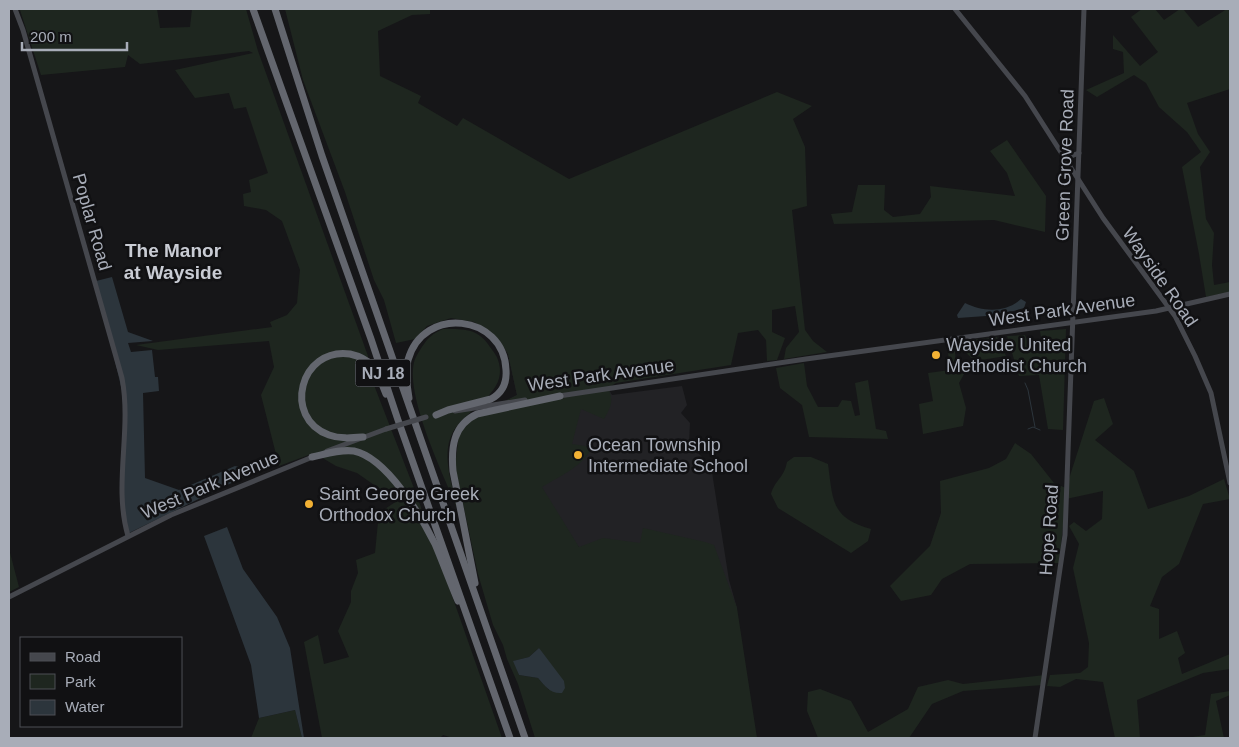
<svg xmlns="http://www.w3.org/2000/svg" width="1239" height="747" viewBox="0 0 1239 747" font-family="Helvetica,sans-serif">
<rect width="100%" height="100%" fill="#161618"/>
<!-- built -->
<polygon fill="#222225" points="505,349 608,388 612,395 682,386 687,405 681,413 690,423 689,444 711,466 729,580 737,608 664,627 459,434 473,417 517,395 508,354"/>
<!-- green -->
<g fill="#1e261f" fill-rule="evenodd">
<polygon points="33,9 157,9 160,28 190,27 192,9 246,9 258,51 368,356 367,367 417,496 502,738 453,738 443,735 440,738 322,738 304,642 318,635 324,664 349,657 338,631 351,602 351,591 358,573 356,560 375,553 378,522 371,518 397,501 357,473 336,466 314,453 279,466 261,395 274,367 269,341 158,350 136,345 272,327 270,322 287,315 297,303 300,270 282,221 266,210 244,206 243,194 251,192 249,180 268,173 246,107 234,109 229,93 195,98 175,70 253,53 249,51 140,64 128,55 125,67 41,75 20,10"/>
<path d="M285,9H430V14L412,15L378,31L380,76L421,96L418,103L457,126L463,118L569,179L777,92L812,106L793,119L805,147L807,206L792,210L805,330L813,341L827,352L784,359L786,348L799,332L795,306L772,310V332L785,338L777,360L767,361L766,340L758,330L738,333L731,365L616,383L608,388C614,401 611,407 604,419L581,409L572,444L592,447C584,466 560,476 542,487L579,547L603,538L640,543L643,528L705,542L714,545L737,608L757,738H535L518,684L507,659L503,645L493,625L478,574L455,466L459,434L473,417L517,395L508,354L505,349L491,333L474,322L451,318L427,326L415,339L396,343L384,300L374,280L345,192L303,80ZM539,648L549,690L538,678L519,675L514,661L529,657Z"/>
<polygon points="1142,9 1155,9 1164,20 1180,9 1183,9 1198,27 1227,9 1230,9 1230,89 1187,103 1198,134 1210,152 1200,167 1206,219 1214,233 1212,265 1214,285 1230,282 1230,292 1206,297 1199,254 1182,167 1201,152 1187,132 1159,107 1146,83 1134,75 1097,97 1086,90 1124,73 1123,52 1113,49 1113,35 1140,66 1158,52 1131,17"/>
<polygon points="1007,140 1046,196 1045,232 994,220 834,224 831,214 852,212 858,185 885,185 884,210 893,217 920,214 931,197 930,186 1015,196 1007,173 990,151"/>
<path d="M443,329C464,329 478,328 490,347C493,351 497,356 498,360C510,394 464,409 452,434C441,456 453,487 458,510C444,476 403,392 415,359C418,353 425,341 430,337C434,333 439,331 443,329Z"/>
<polygon points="1066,329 1063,430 1048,429 1039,375 1019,376 1007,336 1025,335 1033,353 1043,350 1040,331"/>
<polygon points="997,337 1006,356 975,361 964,351 955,352 956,364 967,369 959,383 966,408 963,426 923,434 919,404 933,401 928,373 950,370 947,343"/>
<polygon points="804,363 807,386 818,407 838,407 842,400 851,401 855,416 860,415 855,383 868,380 876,429 886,431 888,439 809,437 802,405 780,388 776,368"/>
<polygon points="1104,398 1113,424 1095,440 1134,471 1148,509 1189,496 1224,479 1230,499 1203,504 1179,564 1162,577 1150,606 1159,609 1159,639 1177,631 1185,653 1178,658 1182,674 1230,654 1230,669 1203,673 1137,700 1140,738 1115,738 1103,682 1076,679 1060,687 1047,686 1050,675 1080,673 1088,667 1089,643 1073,568 1079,544 1069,526 1074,522 1086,531 1102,519 1103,491 1066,499 1059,563 970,564 942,579 931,595 901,601 890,586 930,546 941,513 940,481 989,468 1006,459 1015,443 1031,454 1054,483 1066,488 1094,401"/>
<path d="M794,457H811L828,464C833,501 831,518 871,529L868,541L851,553L778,508L771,494C775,480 784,478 787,462Z"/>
<polygon points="9,549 19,587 9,592"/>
<polygon points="1045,675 1043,685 963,691 932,704 909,738 818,738 807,711 808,692 820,689 851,701 868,732 908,709 918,687 948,680 963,684"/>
<polygon points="1230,691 1230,695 1216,701 1224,738 1186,738 1205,735 1211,694"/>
<polygon points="295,710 302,738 251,738 259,718"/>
</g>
<!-- water -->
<g fill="#2c353c">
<polygon points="112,277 128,332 153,341 128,343 131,352 152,350 155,377 158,377 159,391 143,393 145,478 179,490 235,466 256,471 127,534 121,506 124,399 96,281"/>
<path d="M1021,299L1026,302L1024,308L1000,315L958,318L957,315L965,303C983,312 1006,313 1021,299Z"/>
<polygon points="227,527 243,569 277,617 290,648 304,738 302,738 295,710 259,718 251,665 204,536"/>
<path d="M539,648L564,681L565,688L562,693C550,694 545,686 538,678L519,675L513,661L529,657Z"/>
</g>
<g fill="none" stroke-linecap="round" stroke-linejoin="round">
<!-- stream -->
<g stroke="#2c353c" stroke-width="1">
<polyline points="1025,383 1028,390 1035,427"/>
<polyline points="1028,429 1033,427 1040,430"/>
</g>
<!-- secondary -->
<g stroke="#45474d" stroke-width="5">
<path d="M15,9L23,30L122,378C132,431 113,485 128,536"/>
<polyline points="955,9 1025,96 1103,218 1175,316 1195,356 1211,393 1230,483"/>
<polyline points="1066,158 1079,153"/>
<polyline points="559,396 806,359 1156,311 1230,294"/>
<polyline points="455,411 525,400"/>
<polyline points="327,451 386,429"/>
<polyline points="9,597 171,515 315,456"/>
<polyline points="1035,738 1065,535 1084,9"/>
</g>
<!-- highway -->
<g stroke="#63666e" stroke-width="7">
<polyline points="253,9 371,339 398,420 510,738"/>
<polyline points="275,9 322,156 525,738"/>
<path d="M409,398C407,385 405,373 408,360C423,305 504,314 506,370C507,383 502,393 491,399L448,410L436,415"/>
<path d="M363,437C351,438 340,439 329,435C282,418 300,347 350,354C359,356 367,360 373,366C379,374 382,385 386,394"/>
<path d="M312,457C326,454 340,449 354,451C387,458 421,516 435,544C443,563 450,582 458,601"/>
<path d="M475,583L453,471C451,448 453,425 477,414L560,396"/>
</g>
<!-- secondary-bridge -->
<polyline stroke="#45474d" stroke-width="5" points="386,429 426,417"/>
</g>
<!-- markers -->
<g fill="#f2b134" stroke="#111113" stroke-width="2">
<circle cx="936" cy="355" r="5"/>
<circle cx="578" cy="455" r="5"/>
<circle cx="309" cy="504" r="5"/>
</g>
<g text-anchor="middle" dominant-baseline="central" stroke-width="5" stroke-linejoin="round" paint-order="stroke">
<!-- shield labels -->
<rect fill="#111113" stroke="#7b7e86" stroke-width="1" x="355.5" y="359.5" width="55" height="27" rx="4"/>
<g font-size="16" font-weight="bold" fill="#a8adb8">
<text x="383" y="373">NJ 18</text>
</g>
<!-- street labels -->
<g font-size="18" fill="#a8adb8" stroke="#111113">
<text transform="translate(1065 165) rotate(-88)">Green Grove Road</text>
<text transform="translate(92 222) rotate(74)">Poplar Road</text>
<text transform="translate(1160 277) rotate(55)">Wayside Road</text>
<text transform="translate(1062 310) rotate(-8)">West Park Avenue</text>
<text transform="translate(601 375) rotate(-8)">West Park Avenue</text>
<text transform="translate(210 485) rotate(-23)">West Park Avenue</text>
<text transform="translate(1049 530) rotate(-86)">Hope Road</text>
</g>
<!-- poi labels -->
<g font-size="18" fill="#a8adb8" stroke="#111113" text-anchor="start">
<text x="946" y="345">Wayside United<tspan x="946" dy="21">Methodist Church</tspan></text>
<text x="588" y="445">Ocean Township<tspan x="588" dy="21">Intermediate School</tspan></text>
<text x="319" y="494">Saint George Greek<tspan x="319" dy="21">Orthodox Church</tspan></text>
</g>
<!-- neighbourhood labels -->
<g font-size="19" font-weight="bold" fill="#c9ccd4" stroke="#111113">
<text x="173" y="250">The Manor<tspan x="173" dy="22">at Wayside</tspan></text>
</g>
</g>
<!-- border -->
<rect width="1239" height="747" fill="none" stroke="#a8adb8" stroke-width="20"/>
<!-- legend -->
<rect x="20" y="637" width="162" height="90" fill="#111113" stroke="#4d4f55"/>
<rect x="30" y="653" width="25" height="8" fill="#45474d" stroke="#4d4f55"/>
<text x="65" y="662" font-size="15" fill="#a8adb8">Road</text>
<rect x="30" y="674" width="25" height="15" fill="#1e261f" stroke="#4d4f55"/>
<text x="65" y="687" font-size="15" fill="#a8adb8">Park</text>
<rect x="30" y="700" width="25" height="15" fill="#2c353c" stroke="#4d4f55"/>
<text x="65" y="712" font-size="15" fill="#a8adb8">Water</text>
<!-- scale -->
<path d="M22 42v8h105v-8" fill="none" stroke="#a8adb8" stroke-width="2.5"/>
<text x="30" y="42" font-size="15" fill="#a8adb8" stroke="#111113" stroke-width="4" paint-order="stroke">200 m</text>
</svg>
